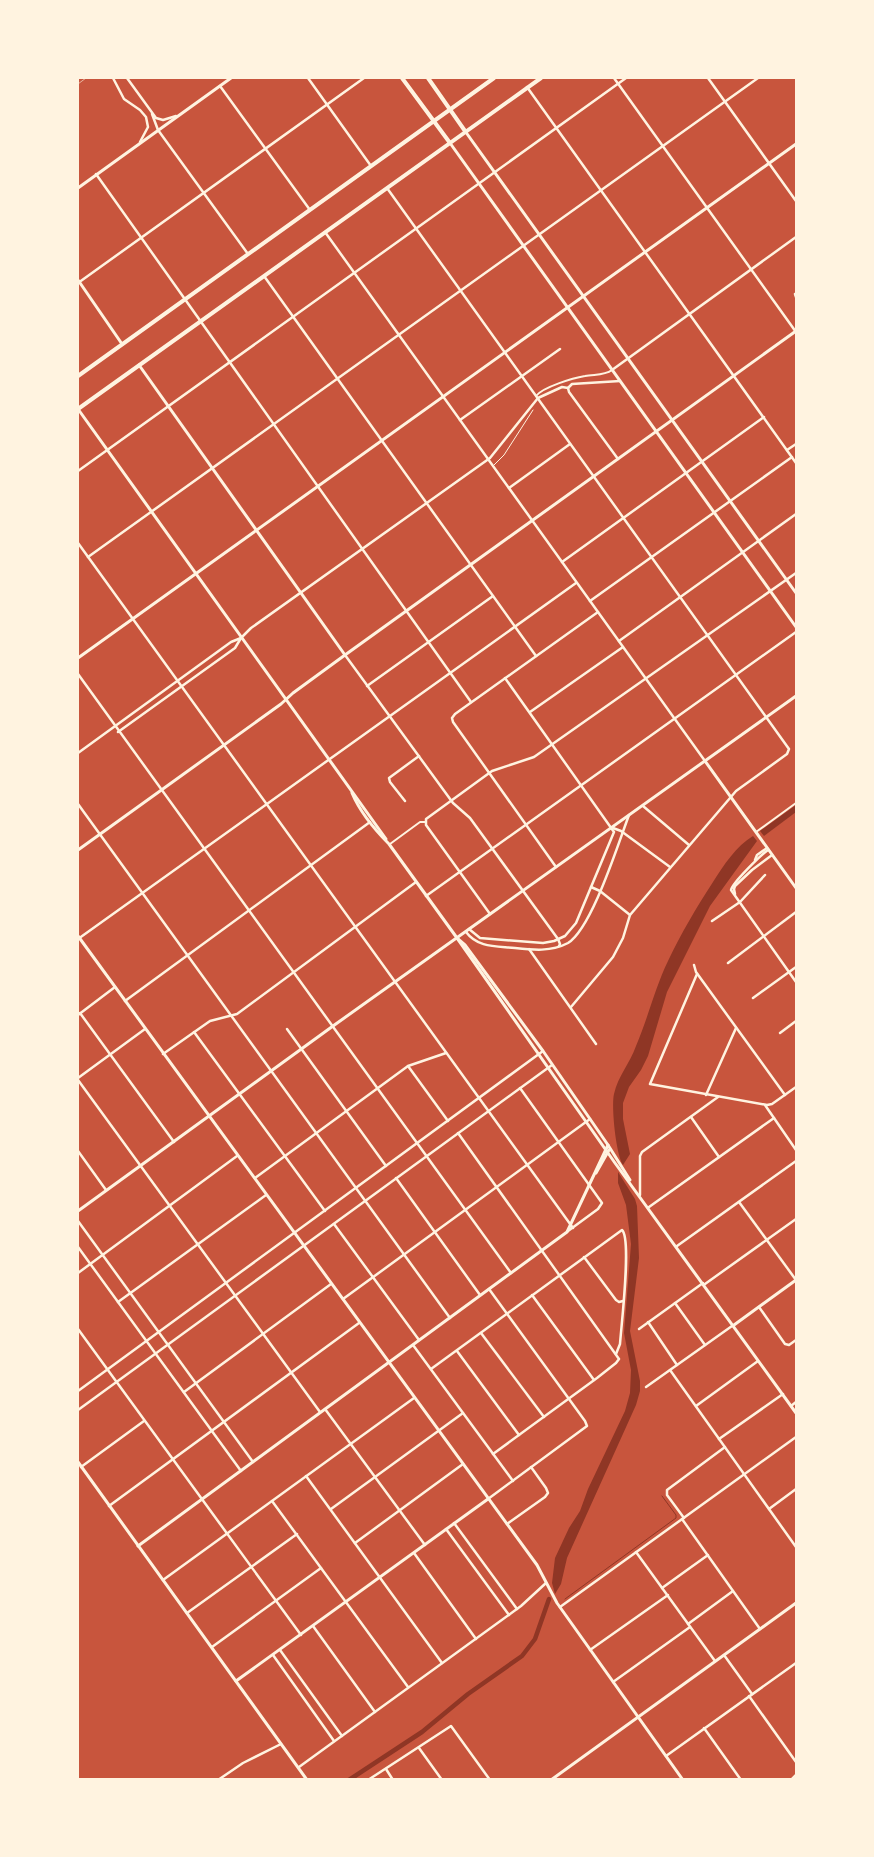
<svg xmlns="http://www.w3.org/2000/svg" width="874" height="1857" viewBox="0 0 874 1857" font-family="Barlow,sans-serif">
<rect width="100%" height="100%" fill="#c8553d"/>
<!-- water -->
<g fill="#8f3625">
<polygon points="796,805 796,812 764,836 760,831"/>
<path d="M753,836L757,841L710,906L667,992L648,1056L641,1070L629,1087L623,1103V1119L630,1154L623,1165C616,1155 611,1106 614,1094C618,1076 630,1063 636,1046C648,1018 655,988 668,961C682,932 696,908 713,882C724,865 736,846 753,836Z"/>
<polygon points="618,1172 635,1199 637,1206 639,1258 630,1331 640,1381 640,1391 636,1405 567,1558 561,1584 555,1594 552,1583 555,1558 569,1528 580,1511 588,1489 625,1411 630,1393 631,1370 624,1333 631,1244 626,1205 618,1183"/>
</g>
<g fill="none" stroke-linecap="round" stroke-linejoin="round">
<!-- stream -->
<polyline stroke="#8f3625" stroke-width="1" points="565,1599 676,1518 676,1515 662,1496"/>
<!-- canal -->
<polyline stroke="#8f3625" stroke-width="4.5" points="349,1780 422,1732 468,1694 522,1656 535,1639 549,1599"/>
<!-- service -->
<polyline stroke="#fff3e0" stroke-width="1" points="493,466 504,455 533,410"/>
<!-- pedestrian -->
<g stroke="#fff3e0" stroke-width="2">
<path d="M536,396C543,387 573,378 585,376C594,374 604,376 612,370"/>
<polyline points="756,832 796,803"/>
<polyline points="390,844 420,822 425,822"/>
</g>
<!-- minor -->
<g stroke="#fff3e0" stroke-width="2.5">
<polyline points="113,78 124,99 140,110 146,117 148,127 140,142"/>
<polyline points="127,78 156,118 163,120 176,116"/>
<polyline points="308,78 371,166"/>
<polyline points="614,78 796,332"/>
<polyline points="708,78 796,201"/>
<polyline points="220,86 310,210"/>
<polyline points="527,87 796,463"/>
<polyline points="152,114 158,130 248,254"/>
<polyline points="96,174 471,702"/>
<polyline points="387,188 789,749 787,754 736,791 630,915 623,938 613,957 571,1007"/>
<polyline points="325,232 705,761"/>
<polyline points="264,276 536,656"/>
<polyline points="78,283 364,78"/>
<polyline points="795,294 796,297"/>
<polyline points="612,370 796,237"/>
<polyline points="568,388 569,392 618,459"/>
<polyline points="568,388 572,384 620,381"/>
<polyline points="460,420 560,349"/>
<polyline points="787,450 796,444"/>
<polyline points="78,471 626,78"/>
<polyline points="509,488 570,444"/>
<polyline points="78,543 573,1228"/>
<polyline points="88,557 758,78"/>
<polyline points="562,562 764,417"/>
<polyline points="590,601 792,457"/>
<polyline points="619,641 796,514"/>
<polyline points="345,655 453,803 470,818 558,939 560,944 559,946"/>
<polyline points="78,674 511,1273"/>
<polyline points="367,686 493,596"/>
<polyline points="530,712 623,647"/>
<polyline points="118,732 235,648 241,638 251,628 490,458 538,398 562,387 568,388"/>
<polyline points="78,753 231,642 241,638"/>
<polyline points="405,801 390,782 389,778 419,756"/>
<polyline points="78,804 450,1318"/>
<polyline points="643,806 689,845"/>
<polyline points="613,828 621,831 670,867"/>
<path d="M768,850C761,855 733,882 731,890L796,982"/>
<polyline points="755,860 757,855 767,848"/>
<polyline points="556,867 453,722 452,718 455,714 598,612"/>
<polyline points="591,887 600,891 630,915"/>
<polyline points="735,894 734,889 735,886 752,870 772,855"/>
<polyline points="426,896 796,632"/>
<polyline points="490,914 426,825 426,819 492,771 534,757 796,573"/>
<polyline points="712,921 740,902 765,875"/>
<polyline points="469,929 480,938 543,943 554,941 565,936 576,923 614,832 505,678"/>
<path d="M466,932C478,948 496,946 515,948C533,950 551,952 568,943C592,928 618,844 629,815"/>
<polyline points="78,939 576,583"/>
<polyline points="529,949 596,1044"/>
<polyline points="728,963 796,912"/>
<polyline points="694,965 696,972 785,1095"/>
<polyline points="697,974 650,1084 767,1105 772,1104 796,1087"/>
<polyline points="753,998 796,967"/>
<polyline points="125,1001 370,822"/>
<polyline points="80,1013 174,1142"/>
<polyline points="78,1015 115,987"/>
<polyline points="287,1029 386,1166"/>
<polyline points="194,1032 325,1211"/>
<polyline points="780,1033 796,1021"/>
<polyline points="163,1054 210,1021 237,1014 416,882"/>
<polyline points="408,1066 448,1121"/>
<polyline points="78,1078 145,1029"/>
<polyline points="78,1080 320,1412"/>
<polyline points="520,1088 602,1203 598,1209 568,1231"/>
<polyline points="706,1095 736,1028"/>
<polyline points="765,1105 796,1150"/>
<polyline points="691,1117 719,1157"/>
<polyline points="458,1133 619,1359 616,1363 597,1378 493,1454"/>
<polyline points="78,1151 106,1190"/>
<polyline points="255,1178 408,1066 446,1053"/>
<polyline points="396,1178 480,1295"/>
<polyline points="640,1195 640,1156 642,1152 718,1097"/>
<polyline points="739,1202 796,1280"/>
<polyline points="649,1207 774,1118"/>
<polyline points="78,1221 253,1462"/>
<polyline points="334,1224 419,1340"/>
<polyline points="677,1246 796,1161"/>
<polyline points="78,1247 241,1471"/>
<polyline points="584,1257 616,1300 619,1302 623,1301"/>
<polyline points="78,1273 237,1156"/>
<polyline points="705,1284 796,1219"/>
<polyline points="532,1295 594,1380"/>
<polyline points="343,1299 590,1119"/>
<polyline points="118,1302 266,1195"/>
<polyline points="675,1303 705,1345"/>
<polyline points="759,1307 785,1344 789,1345 796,1340"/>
<polyline points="648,1322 677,1365"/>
<polyline points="78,1329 301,1635"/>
<polyline points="639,1329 703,1283"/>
<polyline points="481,1333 544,1417"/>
<polyline points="413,1345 513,1481"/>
<polyline points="457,1351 519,1435"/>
<path d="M431,1369L622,1230C632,1239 621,1327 620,1344L616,1354"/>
<polyline points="670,1370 796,1547"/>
<polyline points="646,1387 732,1326"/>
<polyline points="78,1391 543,1051"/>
<polyline points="184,1392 331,1284"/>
<polyline points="696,1406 758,1361"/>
<polyline points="791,1406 796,1402"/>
<polyline points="325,1409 425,1545"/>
<polyline points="78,1410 552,1065"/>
<polyline points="719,1439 783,1394"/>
<polyline points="81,1467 144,1421"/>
<polyline points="306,1476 442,1663"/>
<polyline points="488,1499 587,1426 585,1421 489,1289"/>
<polyline points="272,1501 408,1687"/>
<polyline points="109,1506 359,1323"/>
<polyline points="331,1509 463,1413"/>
<polyline points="769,1509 796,1489"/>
<polyline points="684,1518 667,1495 667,1490 725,1447"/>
<polyline points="682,1519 760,1629"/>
<polyline points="454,1523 517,1609"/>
<polyline points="507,1524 545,1497 548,1493 546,1488 531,1467"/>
<polyline points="446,1529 509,1615"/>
<polyline points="355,1543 463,1464"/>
<polyline points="636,1552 715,1661"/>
<polyline points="414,1553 476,1639"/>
<polyline points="163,1580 414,1398"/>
<polyline points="662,1588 708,1555"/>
<polyline points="560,1607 796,1437"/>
<polyline points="187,1613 297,1534"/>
<polyline points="688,1624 733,1591"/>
<polyline points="313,1626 375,1712"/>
<polyline points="212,1647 321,1568"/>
<polyline points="280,1650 342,1736"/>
<polyline points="590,1650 668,1595"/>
<polyline points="273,1655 334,1741"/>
<polyline points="724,1655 752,1694"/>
<polyline points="613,1682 690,1627"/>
<polyline points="749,1696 796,1762"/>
<polyline points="704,1728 741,1780"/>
<polyline points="419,1748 442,1780"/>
<polyline points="666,1756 796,1663"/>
<polyline points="299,1767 521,1606 546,1583"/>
<polyline points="386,1769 393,1780"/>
<polyline points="218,1780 243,1763 281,1744"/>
<polyline points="368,1780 451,1726 490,1780"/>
<polyline points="791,1780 796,1775"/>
</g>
<!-- tertiary -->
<g stroke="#fff3e0" stroke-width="3">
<polyline points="78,280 122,344"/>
<polyline points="139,365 345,655"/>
<polyline points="78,409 386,839"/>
<polyline points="78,658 796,144"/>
<polyline points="705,761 796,888"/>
<path d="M352,793C360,812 375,830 389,844L457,938L615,1163L796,1413"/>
<polyline points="78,850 281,704 293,693 345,655 796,331"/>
<polyline points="458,939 465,945 543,1051 608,1145 630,1180"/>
<polyline points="596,1173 609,1150"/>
<polyline points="734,1325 796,1280"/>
<polyline points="138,1546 567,1232 608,1145"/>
<polyline points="236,1681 488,1499"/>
</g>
<!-- secondary -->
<g stroke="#fff3e0" stroke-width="3">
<polyline points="465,131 796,593"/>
<polyline points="450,143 796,627"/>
<polyline points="78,188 231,78"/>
<polyline points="78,936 537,1565 557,1603 683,1780"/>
<polyline points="78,1211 333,1026 796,696"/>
<polyline points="78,1462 307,1780"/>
<polyline points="551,1780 796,1603"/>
</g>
<!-- primary -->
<g stroke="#fff3e0" stroke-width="4">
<polyline points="402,78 450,143"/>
<polyline points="428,78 465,131"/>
</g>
<!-- trunk -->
<g stroke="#fff3e0" stroke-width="4">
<polyline points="78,376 494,78"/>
<polyline points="78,409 541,78"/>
</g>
<!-- rail -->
<polyline stroke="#e9b49f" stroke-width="1" points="78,84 86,78"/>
</g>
<!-- border -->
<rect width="874" height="1857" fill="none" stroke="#fff3e0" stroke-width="158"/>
</svg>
